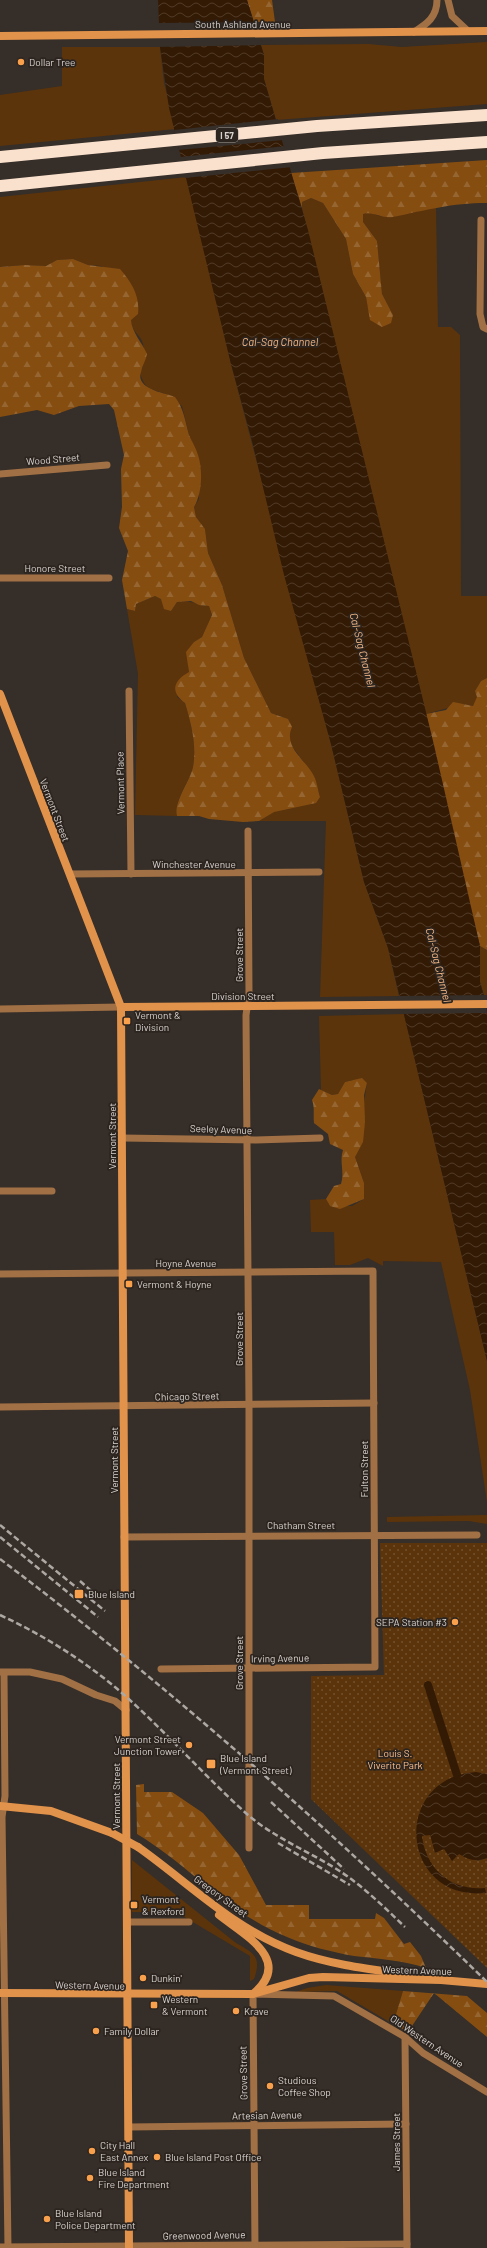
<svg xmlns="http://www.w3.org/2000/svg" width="487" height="2248" viewBox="0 0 487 2248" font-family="Barlow,sans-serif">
<defs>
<pattern id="forest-firs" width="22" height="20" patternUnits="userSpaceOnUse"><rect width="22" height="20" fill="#864d11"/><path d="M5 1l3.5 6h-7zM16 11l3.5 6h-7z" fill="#966632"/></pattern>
<pattern id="park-dots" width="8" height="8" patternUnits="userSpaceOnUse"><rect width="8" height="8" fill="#5c340b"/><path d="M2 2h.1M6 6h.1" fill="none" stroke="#73502d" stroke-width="1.8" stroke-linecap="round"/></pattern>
<pattern id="water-waves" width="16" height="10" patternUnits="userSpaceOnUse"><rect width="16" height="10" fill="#331a04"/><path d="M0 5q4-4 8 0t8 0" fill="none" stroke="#503a27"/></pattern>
</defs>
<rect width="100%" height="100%" fill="#362e28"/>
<!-- green -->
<g fill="#5c340b">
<polygon points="487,42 487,104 276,120 264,79 264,55 261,45 368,44 402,47"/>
<polygon points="62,47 160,47 164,83 176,129 0,146 0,95 62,86"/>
<path d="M187,177L231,364L331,744L364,882L388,948L399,996L320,997L326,821H259L273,812L320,797L314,776L289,742C289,720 296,721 271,713L244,658L222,585L208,553L205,529L196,517L194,507L199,499L198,456L189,435L182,406C176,402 169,395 163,393C149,388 145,389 140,373C145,365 146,348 141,339C136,332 132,330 131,320L102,266L88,265L73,259L57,260L46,266L25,265L0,267V197Z"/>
<polygon points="311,198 323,203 346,239 353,274 366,297 368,307 393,315 382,294 377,241 363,222 363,214 370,212 379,216 392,217 436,207 438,327 451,327 460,335 461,596 487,596 487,678 481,681 475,691 478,697 473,706 462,704 426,714 302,208 302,202"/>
<path d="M155,596L161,599L171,611L177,602C189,599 196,605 209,606L212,615L202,637L194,642L188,664L189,672L177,697L185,703C191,723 197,745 193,767C190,781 173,802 177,816L135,815L138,674L127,609L135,611L136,604Z"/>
<polygon points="480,946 487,950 487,995 484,995 480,982"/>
<polygon points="404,1014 487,1361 487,1502 470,1390 441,1262 383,1261 383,1266 368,1258 350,1265 335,1265 334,1232 311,1232 310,1200 326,1199 330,1206 352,1206 364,1199 364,1183 355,1157 365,1122 363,1109 367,1083 353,1080 345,1082 338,1094 332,1095 321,1090 319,1016"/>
<polygon points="487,1515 487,1524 469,1521 387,1522 387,1517"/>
<path d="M132,1860L236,1943C254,1953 262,1957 254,1979L250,1981V1956L176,1912H132Z"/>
<polygon points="326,1985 403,1991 393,2024 337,1991 296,1992 307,1988"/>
</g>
<!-- forest -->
<g fill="url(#forest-firs)">
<polygon points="247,0 272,0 275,22 254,22"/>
<path d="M487,160V203C451,203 427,210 393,217C382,219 373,211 363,214V222L377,241L382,294L393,315L391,323L382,327L370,320L366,297L353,274L346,239L323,203L311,198L302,202V208L291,173Z"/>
<path d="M73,259L88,265L120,269C132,283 140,296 138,314L131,320C132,333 142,342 147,354C146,360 142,366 141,372C135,389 165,393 175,397C184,409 185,421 189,435C192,442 196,448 198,455C203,470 202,494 194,507L196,517L205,529L208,553L222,585L244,658L271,713L288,719L292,727C283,747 305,759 314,776C317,782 318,791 320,797L316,803L274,812L259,821L243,822L209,819L199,816H177C173,803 190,781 193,767C197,745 191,723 185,703C170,692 173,681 189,672L186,652L194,642L202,637L212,615L209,606L199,605L191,601L177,602L171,611L164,609L161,599L155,596L136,604L135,611L127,609L122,580L128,551L119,528L122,507L121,469L124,455L114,410L109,404L79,406L54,415L37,410L0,417V267L25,265L46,266L57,260Z"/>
<polygon points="487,678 487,950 480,946 472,915 426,714 446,710 453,702 473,706 477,697 475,691 481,681"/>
<path d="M362,1078L367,1083L364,1095L365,1122L363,1142L355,1157L364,1183V1199L340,1209L330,1206L326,1199L334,1186L341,1184C345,1172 339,1162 343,1150L330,1144L328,1134L314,1123C313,1114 315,1108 312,1100L319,1089L332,1095L338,1094L345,1082Z"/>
<path d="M144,1784V1792H172L203,1813L239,1855L266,1905H309V1919H375L376,1913L384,1918L404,1944L410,1942L421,1956L426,1968C402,1960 379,1959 354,1956C331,1952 308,1946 287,1937C229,1914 189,1865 137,1834L136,1785Z"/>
<polygon points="403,1991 467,1996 487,2013 487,2037 434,1993 408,2032 393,2024"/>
</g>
<!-- park -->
<polygon fill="url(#park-dots)" points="380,1543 487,1543 487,1809 477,1861 487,1858 487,1968 311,1799 311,1676 384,1675"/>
<!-- water -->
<g fill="url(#water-waves)">
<polygon points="158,0 247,0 264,55 264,79 308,230 434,745 480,946 480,982 487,1007 487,1361 388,948 364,882 331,744 284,575 252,441 231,364 169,108 160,47"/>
<path d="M476,1772L487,1774V1858C476,1862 468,1860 459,1854L452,1861L444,1849L435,1853L430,1835L422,1836C426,1869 451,1891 485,1888L486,1893C400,1902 390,1778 476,1772Z"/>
</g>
<!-- pier -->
<g fill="#362e28">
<polygon points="256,22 263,45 158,47 158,23"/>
<polygon points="278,119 284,140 179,150 174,130"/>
<polygon points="286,146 292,167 185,178 180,157"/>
<polygon points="486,995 487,1013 402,1014 397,996"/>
</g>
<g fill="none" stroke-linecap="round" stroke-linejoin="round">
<!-- canal -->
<polyline stroke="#331a04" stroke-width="8" points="428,1685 457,1775"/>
<!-- street -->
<g stroke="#a17045" stroke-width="7">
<polyline points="448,0 452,16 468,31"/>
<path d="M414,32C427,24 437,17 437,0"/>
<polyline points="481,220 480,314 483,327 487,329"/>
<polyline points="0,474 107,465"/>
<polyline points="0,578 109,578"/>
<polyline points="129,691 131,874"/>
<polyline points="248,831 249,995 246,1015 249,1405 249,1848"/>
<polyline points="70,874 319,872"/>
<polyline points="0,1009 121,1007"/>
<polyline points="122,1138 256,1140 320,1138"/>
<polyline points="0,1191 52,1191"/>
<polyline points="0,1274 373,1271 375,1667 161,1669"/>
<polyline points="0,1407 374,1403"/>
<polyline points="124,1537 477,1535"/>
<polyline points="0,1672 30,1672 62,1679 96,1695 115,1701 126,1710"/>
<polyline points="4,1673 5,1796 2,1817 8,2248"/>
<polyline points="127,1922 189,1922"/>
<polyline points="405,2037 407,2248"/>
<polyline points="129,2127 406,2124"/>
<polyline points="0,2247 407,2244"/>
<polyline points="255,2248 253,1994 334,1996 405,2037 423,2053 487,2092"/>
</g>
<!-- secondary -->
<g stroke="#e1924b" stroke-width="8">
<polyline points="0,36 487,31"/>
<polyline points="0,694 121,1007 129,2248"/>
<polyline points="121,1007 487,1004"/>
<polyline points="0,1806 51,1811 112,1833"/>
<path d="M138,1847C189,1883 236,1931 296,1952C332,1965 369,1969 406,1974"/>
<path d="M219,1915C244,1935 294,1960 253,1994"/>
<polyline points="0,1993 253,1994 309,1978 323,1977 441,1980 487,1984"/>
</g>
<!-- highway -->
<g stroke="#fae1cd" stroke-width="12">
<polyline points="0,157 317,126 487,115"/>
<polyline points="0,186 323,153 487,142"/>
</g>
<!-- rail -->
<g stroke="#ada8a3" stroke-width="2.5" stroke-dasharray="6 3" stroke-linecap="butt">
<polyline points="0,1525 105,1611"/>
<polyline points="0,1537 98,1617"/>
<path d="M0,1559C172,1689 333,1832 487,1982"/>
<polyline points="80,1581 97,1596"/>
<path d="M0,1615C41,1634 80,1658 115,1687C162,1727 202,1774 248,1815C275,1838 308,1851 338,1870C363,1886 384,1907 405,1927"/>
<polyline points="271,1802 344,1869"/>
<polyline points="278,1843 350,1885"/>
</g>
<!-- secondary-bridge -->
<polyline stroke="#e1924b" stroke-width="8" points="112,1833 138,1847"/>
</g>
<!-- markers -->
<g fill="#f9a04d" stroke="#2c241f" stroke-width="1.5">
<circle cx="21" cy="62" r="4"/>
<rect x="123" y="1017" width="8" height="8" rx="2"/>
<rect x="125" y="1280" width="8" height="8" rx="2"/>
<rect x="74" y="1589" width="10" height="10" rx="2"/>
<circle cx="455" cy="1622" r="4"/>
<circle cx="189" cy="1745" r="4"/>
<rect x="206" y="1759" width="10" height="10" rx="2"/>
<rect x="130" y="1901" width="8" height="8" rx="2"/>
<circle cx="143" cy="1978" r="4"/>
<rect x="150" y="2001" width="8" height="8" rx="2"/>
<circle cx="236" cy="2011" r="4"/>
<circle cx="96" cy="2031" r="4"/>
<circle cx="270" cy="2086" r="4"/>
<circle cx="92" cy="2151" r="4"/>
<circle cx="157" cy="2157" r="4"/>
<circle cx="90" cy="2178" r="4"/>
<circle cx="47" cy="2219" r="4"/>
</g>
<g text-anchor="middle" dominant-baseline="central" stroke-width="3.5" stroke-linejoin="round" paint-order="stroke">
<!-- shield labels -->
<rect fill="#2c241f" stroke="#a49e9a" stroke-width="1" x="216" y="128" width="22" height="14" rx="3"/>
<g font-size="9" font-weight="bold" fill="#d7d2ce">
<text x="227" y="135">I 57</text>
</g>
<!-- street labels -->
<g font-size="10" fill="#d7d2ce" stroke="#2c241f">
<text x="243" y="24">South Ashland Avenue</text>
<text transform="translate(53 459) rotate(-5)">Wood Street</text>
<text x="55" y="568">Honore Street</text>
<text transform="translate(120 783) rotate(-91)">Vermont Place</text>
<text transform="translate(55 810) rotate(69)">Vermont Street</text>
<text x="194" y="864">Winchester Avenue</text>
<text transform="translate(239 955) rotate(-90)">Grove Street</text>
<text x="243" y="996">Division Street</text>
<text transform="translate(221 1129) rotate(2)">Seeley Avenue</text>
<text transform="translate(112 1136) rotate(-90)">Vermont Street</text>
<text x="186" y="1263">Hoyne Avenue</text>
<text transform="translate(239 1339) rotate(-90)">Grove Street</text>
<text transform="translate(187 1396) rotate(-1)">Chicago Street</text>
<text transform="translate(114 1460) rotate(-90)">Vermont Street</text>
<text transform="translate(364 1469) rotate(-90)">Fulton Street</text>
<text x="301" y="1525">Chatham Street</text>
<text transform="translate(280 1658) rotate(-1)">Irving Avenue</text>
<text transform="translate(239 1663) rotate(-90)">Grove Street</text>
<text transform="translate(116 1796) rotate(-90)">Vermont Street</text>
<text transform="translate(221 1896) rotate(36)">Gregory Street</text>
<text transform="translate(417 1970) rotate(2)">Western Avenue</text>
<text transform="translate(90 1985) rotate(1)">Western Avenue</text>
<text transform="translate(427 2041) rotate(34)">Old Western Avenue</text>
<text transform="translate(243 2073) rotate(-91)">Grove Street</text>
<text transform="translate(267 2115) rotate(-1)">Artesian Avenue</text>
<text transform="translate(396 2142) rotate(-90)">James Street</text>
<text transform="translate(204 2235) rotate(-1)">Greenwood Avenue</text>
</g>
<!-- poi labels -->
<g font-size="10" fill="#d7d2ce" stroke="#2c241f" text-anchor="start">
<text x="29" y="62">Dollar Tree</text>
<text x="135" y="1015">Vermont &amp;<tspan x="135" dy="12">Division</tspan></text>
<text x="137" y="1284">Vermont &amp; Hoyne</text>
<text x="88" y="1594">Blue Island</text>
<text x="447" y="1622" text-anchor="end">SEPA Station #3</text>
<text x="181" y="1739" text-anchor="end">Vermont Street<tspan x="181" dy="12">Junction Tower</tspan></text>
<text x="220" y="1758">Blue Island<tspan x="220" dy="12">(Vermont Street)</tspan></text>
<text x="142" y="1899">Vermont<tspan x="142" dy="12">&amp; Rexford</tspan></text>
<text x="151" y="1978">Dunkin'</text>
<text x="162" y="1999">Western<tspan x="162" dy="12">&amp; Vermont</tspan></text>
<text x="244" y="2011">Krave</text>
<text x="104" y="2031">Family Dollar</text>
<text x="278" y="2080">Studious<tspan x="278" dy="12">Coffee Shop</tspan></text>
<text x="100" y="2145">City Hall<tspan x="100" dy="12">East Annex</tspan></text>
<text x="165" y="2157">Blue Island Post Office</text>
<text x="98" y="2172">Blue Island<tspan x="98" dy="12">Fire Department</tspan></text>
<text x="55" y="2213">Blue Island<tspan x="55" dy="12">Police Department</tspan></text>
</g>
<!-- park labels -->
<g font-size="10" fill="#fcbf8d" stroke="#2c241f">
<text x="395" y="1753">Louis S.<tspan x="395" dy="12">Viverito Park</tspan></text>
</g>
<!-- water labels -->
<g font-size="11" font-style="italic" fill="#f2b684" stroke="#2c241f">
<text x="280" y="341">Cal-Sag Channel</text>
<text transform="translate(363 650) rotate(76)">Cal-Sag Channel</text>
<text transform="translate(439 965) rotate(76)">Cal-Sag Channel</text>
</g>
</g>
</svg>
